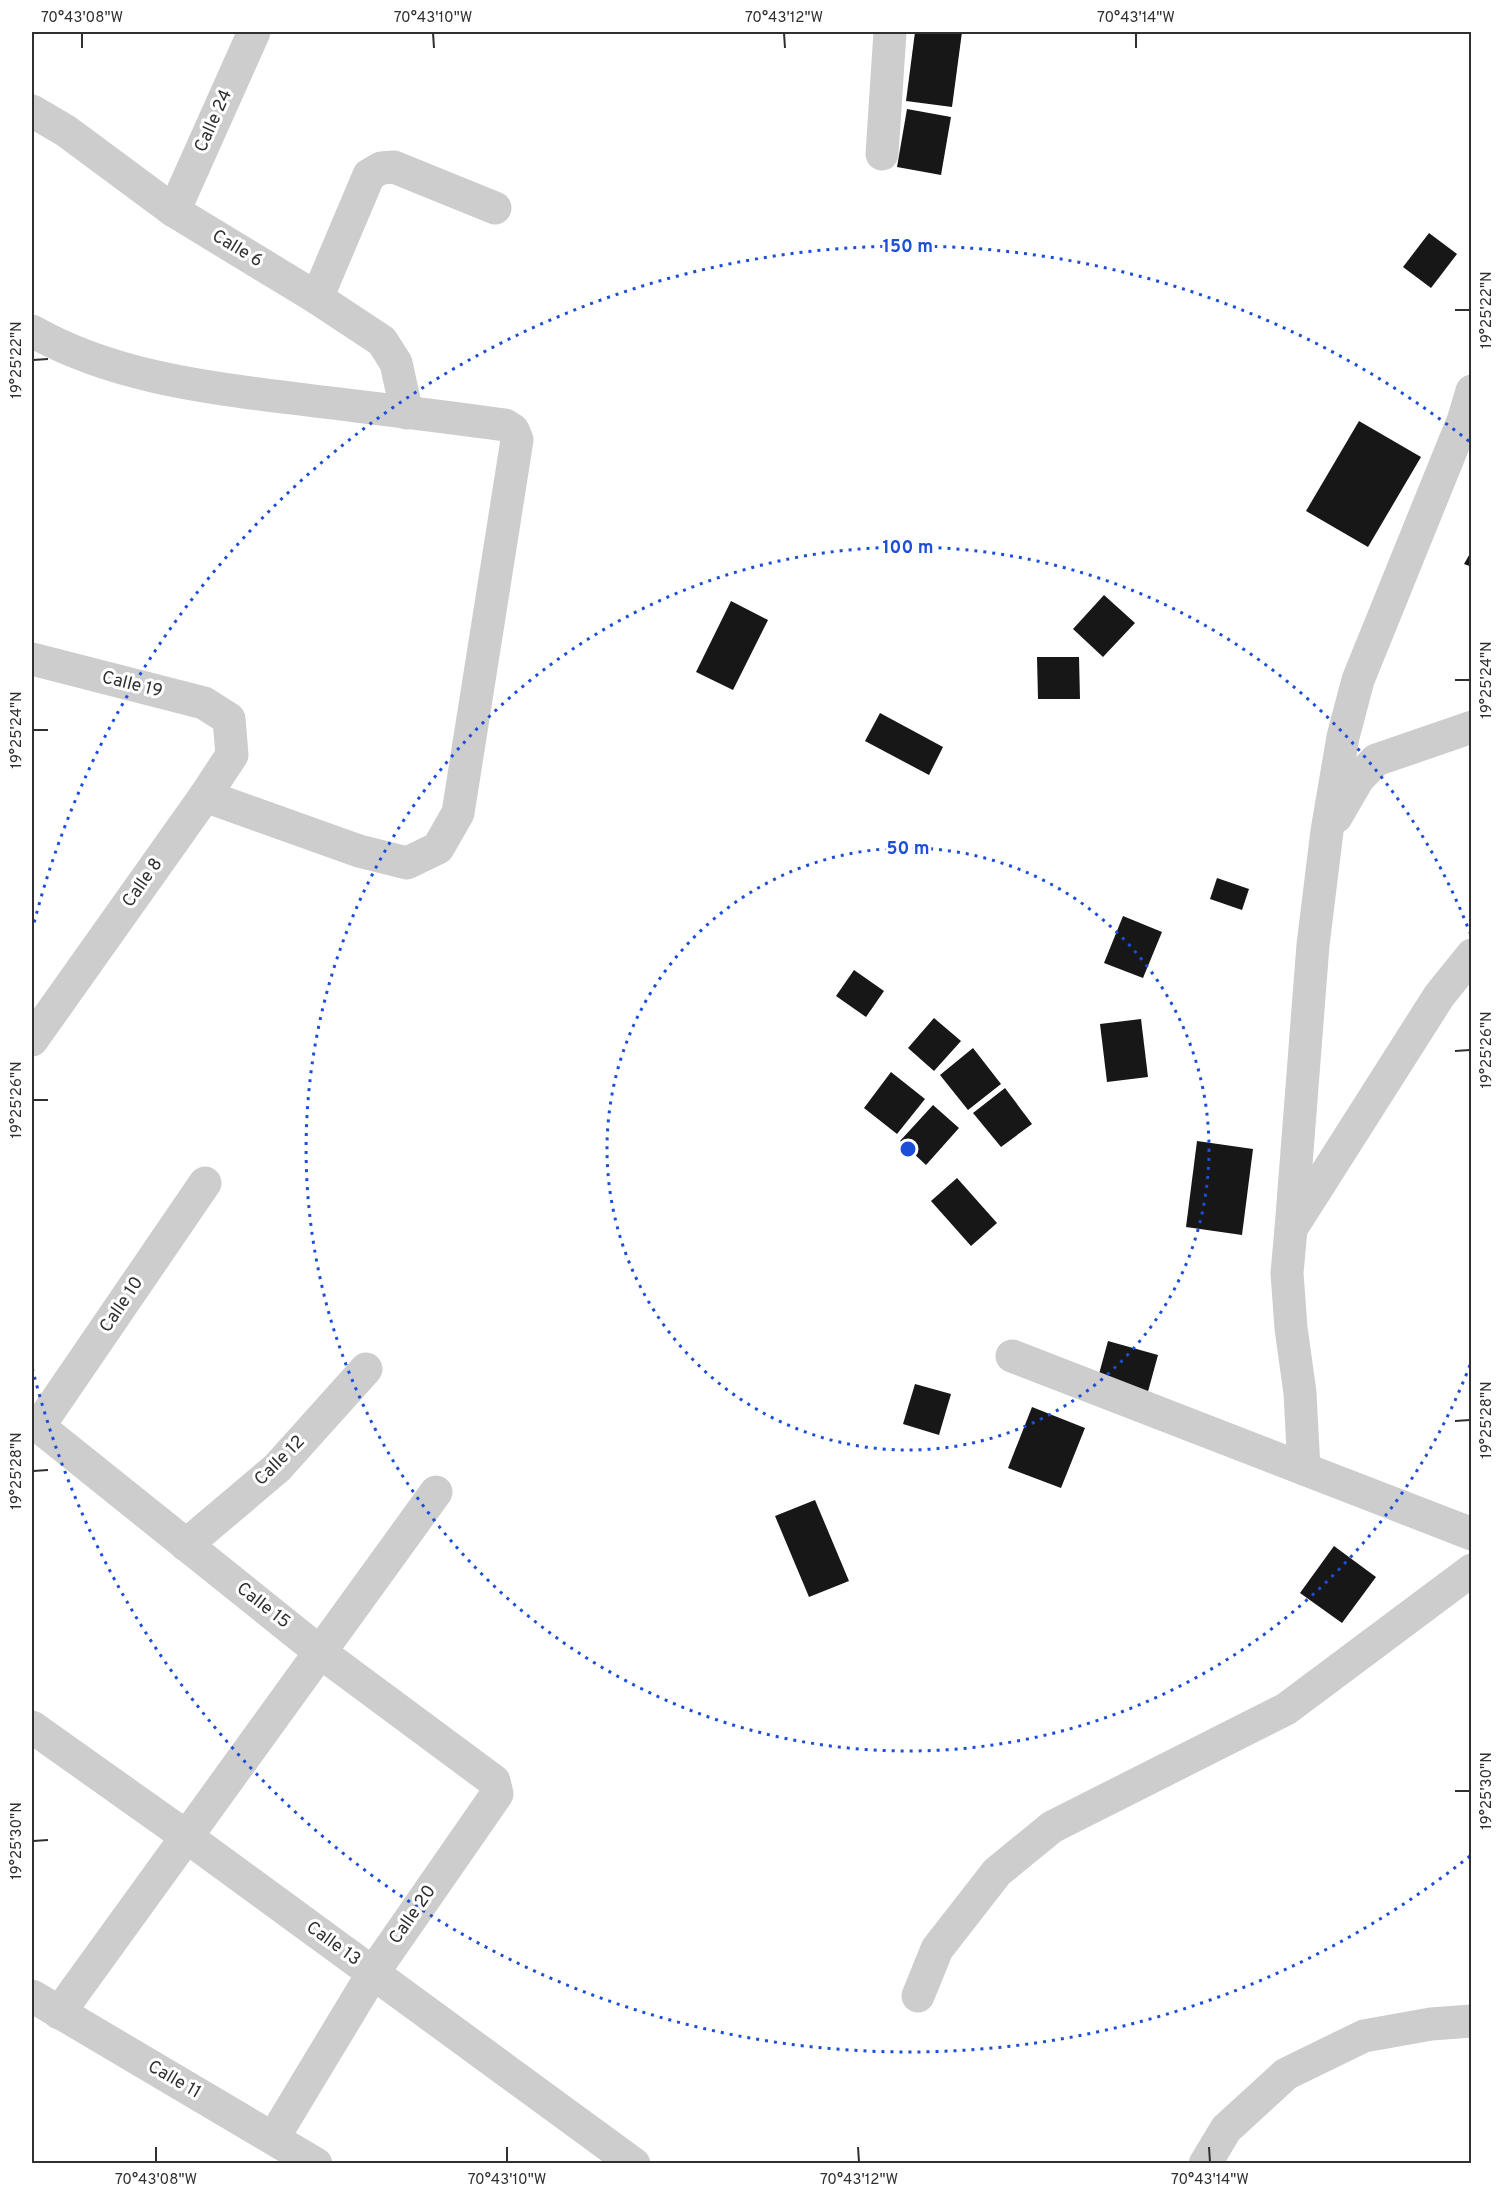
<svg xmlns="http://www.w3.org/2000/svg" width="1503" height="2195" viewBox="0 0 1503 2195" font-family="Overpass,sans-serif">
<rect width="100%" height="100%" fill="#fff"/>
<!-- building -->
<g fill="#171717">
<polygon points="915,32 962,32 952,107 906,101"/>
<polygon points="907,109 951,117 941,175 897,167"/>
<polygon points="1429,233 1457,254 1431,288 1403,267"/>
<polygon points="1359,421 1421,457 1368,547 1306,511"/>
<polygon points="1472,550 1472,567 1464,564"/>
<polygon points="1104,595 1135,623 1103,657 1073,629"/>
<polygon points="731,601 768,620 733,690 696,672"/>
<polygon points="1037,657 1079,657 1080,699 1038,699"/>
<polygon points="880,713 943,747 929,775 865,741"/>
<polygon points="1217,878 1249,889 1242,910 1210,899"/>
<polygon points="1123,916 1162,932 1143,978 1104,963"/>
<polygon points="854,970 884,991 866,1017 836,996"/>
<polygon points="934,1018 961,1041 934,1071 908,1048"/>
<polygon points="1141,1019 1148,1077 1107,1082 1100,1024"/>
<polygon points="973,1048 1001,1084 968,1110 940,1075"/>
<polygon points="891,1072 925,1099 897,1134 864,1108"/>
<polygon points="1005,1088 1032,1124 1001,1147 973,1113"/>
<polygon points="933,1105 959,1128 926,1165 900,1141"/>
<polygon points="1197,1141 1253,1149 1242,1235 1186,1227"/>
<polygon points="957,1178 997,1223 971,1246 931,1201"/>
<polygon points="1108,1341 1158,1355 1146,1399 1096,1385"/>
<polygon points="915,1384 951,1394 939,1435 903,1424"/>
<polygon points="1032,1407 1085,1428 1061,1488 1008,1468"/>
<polygon points="815,1500 849,1581 809,1597 775,1516"/>
<polygon points="1334,1546 1376,1577 1342,1623 1300,1593"/>
</g>
<g fill="none" stroke-linecap="round" stroke-linejoin="round">
<!-- street -->
<g stroke="#cdcdcd" stroke-width="33">
<polyline points="32,111 66,131 174,211 317,298 382,341 396,363 407,413"/>
<polyline points="882,154 890,32"/>
<polyline points="174,211 254,32"/>
<polyline points="317,298 369,175 381,168 394,167 495,208"/>
<path d="M32,331C111,376 203,387 291,398C363,407 434,415 505,425L513,430L517,440L458,813L438,848L407,863L359,851L205,796"/>
<polyline points="32,659 204,703 229,719 232,755 205,796 32,1040"/>
<polyline points="1336,817 1358,779 1376,760 1472,727"/>
<polyline points="1291,1229 1313,945 1327,831 1343,737 1358,680 1463,421 1472,391"/>
<polyline points="1012,1356 1472,1534"/>
<polyline points="32,1421 320,1652 494,1781 497,1794 373,1973 274,2137"/>
<polyline points="39,1426 205,1183"/>
<polyline points="1304,1469 1300,1393 1291,1328 1287,1273 1291,1229 1439,996 1472,955"/>
<polyline points="186,1545 277,1468 366,1369"/>
<polyline points="32,1727 187,1837 634,2164"/>
<polyline points="32,1996 316,2164"/>
<polyline points="918,1996 937,1949 997,1872 1052,1827 1286,1709 1472,1570"/>
<polyline points="59,2013 436,1492"/>
<polyline points="1205,2164 1226,2129 1286,2074 1364,2036 1431,2024 1472,2021"/>
</g>
</g>
<!-- ticks -->
<path fill="none" stroke="#303030" stroke-width="2" d="M82,33V48M433,33L434,48M784,33L785,48M1136,33V48M1455,310H1470M33,360L48,359M1455,680H1470M33,730H48M1455,1051L1470,1050M33,1100H48M1455,1421L1470,1420M33,1471L48,1470M1455,1791H1470M33,1841L48,1840M156,2147V2162M507,2147V2162M858,2147L859,2162M1209,2147L1210,2162"/>
<!-- distance rings -->
<g fill="none" stroke="#1d4ed8" stroke-width="3" stroke-dasharray="3 6">
<circle cx="908" cy="1149" r="301"/>
<path d="M1470 1365A602 602 0 1 1 1470 933"/>
<path d="M1470 1856A903 903 0 0 1 32 1367M32 931A903 903 0 0 1 1470 442"/>
</g>
<g text-anchor="middle" dominant-baseline="central" stroke-width="6" stroke-linejoin="round" paint-order="stroke">
<!-- street labels -->
<g font-size="18" fill="#303030" stroke="#fff">
<text transform="translate(214 121) rotate(-66)">Calle 24</text>
<text transform="translate(237 249) rotate(31)">Calle 6</text>
<text transform="translate(132 685) rotate(14)">Calle 19</text>
<text transform="translate(143 883) rotate(-55)">Calle 8</text>
<text transform="translate(122 1305) rotate(-56)">Calle 10</text>
<text transform="translate(280 1461) rotate(-45)">Calle 12</text>
<text transform="translate(263 1606) rotate(38)">Calle 15</text>
<text transform="translate(413 1915) rotate(-55)">Calle 20</text>
<text transform="translate(333 1944) rotate(36)">Calle 13</text>
<text transform="translate(174 2080) rotate(30)">Calle 11</text>
</g>
</g>
<circle cx="908" cy="1149" r="9" fill="#1d4ed8" stroke="#fff" stroke-width="3"/>
<g font-size="18" text-anchor="middle" font-weight="bold" fill="#1d4ed8" stroke="#fff" stroke-width="6" stroke-linejoin="round" paint-order="stroke">
<text x="908" y="252">150 m</text>
<text x="908" y="553">100 m</text>
<text x="908" y="854">50 m</text>
</g>
<!-- border -->
<rect width="1503" height="2195" fill="none" stroke="#ffffff" stroke-width="66"/>
<rect x="33" y="33" width="1437" height="2129" fill="none" stroke="#303030" stroke-width="2"/>
<g font-size="15" text-anchor="middle" fill="#303030">
<text x="82" y="22">70°43'08"W</text>
<text x="433" y="22">70°43'10"W</text>
<text x="784" y="22">70°43'12"W</text>
<text x="1136" y="22">70°43'14"W</text>
<text transform="translate(1486 310) rotate(-90)" y="5">19°25'22"N</text>
<text transform="translate(16 360) rotate(-90)" y="5">19°25'22"N</text>
<text transform="translate(1486 680) rotate(-90)" y="5">19°25'24"N</text>
<text transform="translate(16 730) rotate(-90)" y="5">19°25'24"N</text>
<text transform="translate(1486 1050) rotate(-90)" y="5">19°25'26"N</text>
<text transform="translate(16 1100) rotate(-90)" y="5">19°25'26"N</text>
<text transform="translate(1486 1420) rotate(-90)" y="5">19°25'28"N</text>
<text transform="translate(16 1471) rotate(-90)" y="5">19°25'28"N</text>
<text transform="translate(1486 1791) rotate(-90)" y="5">19°25'30"N</text>
<text transform="translate(16 1841) rotate(-90)" y="5">19°25'30"N</text>
<text x="156" y="2184">70°43'08"W</text>
<text x="507" y="2184">70°43'10"W</text>
<text x="859" y="2184">70°43'12"W</text>
<text x="1210" y="2184">70°43'14"W</text>
</g>
</svg>
